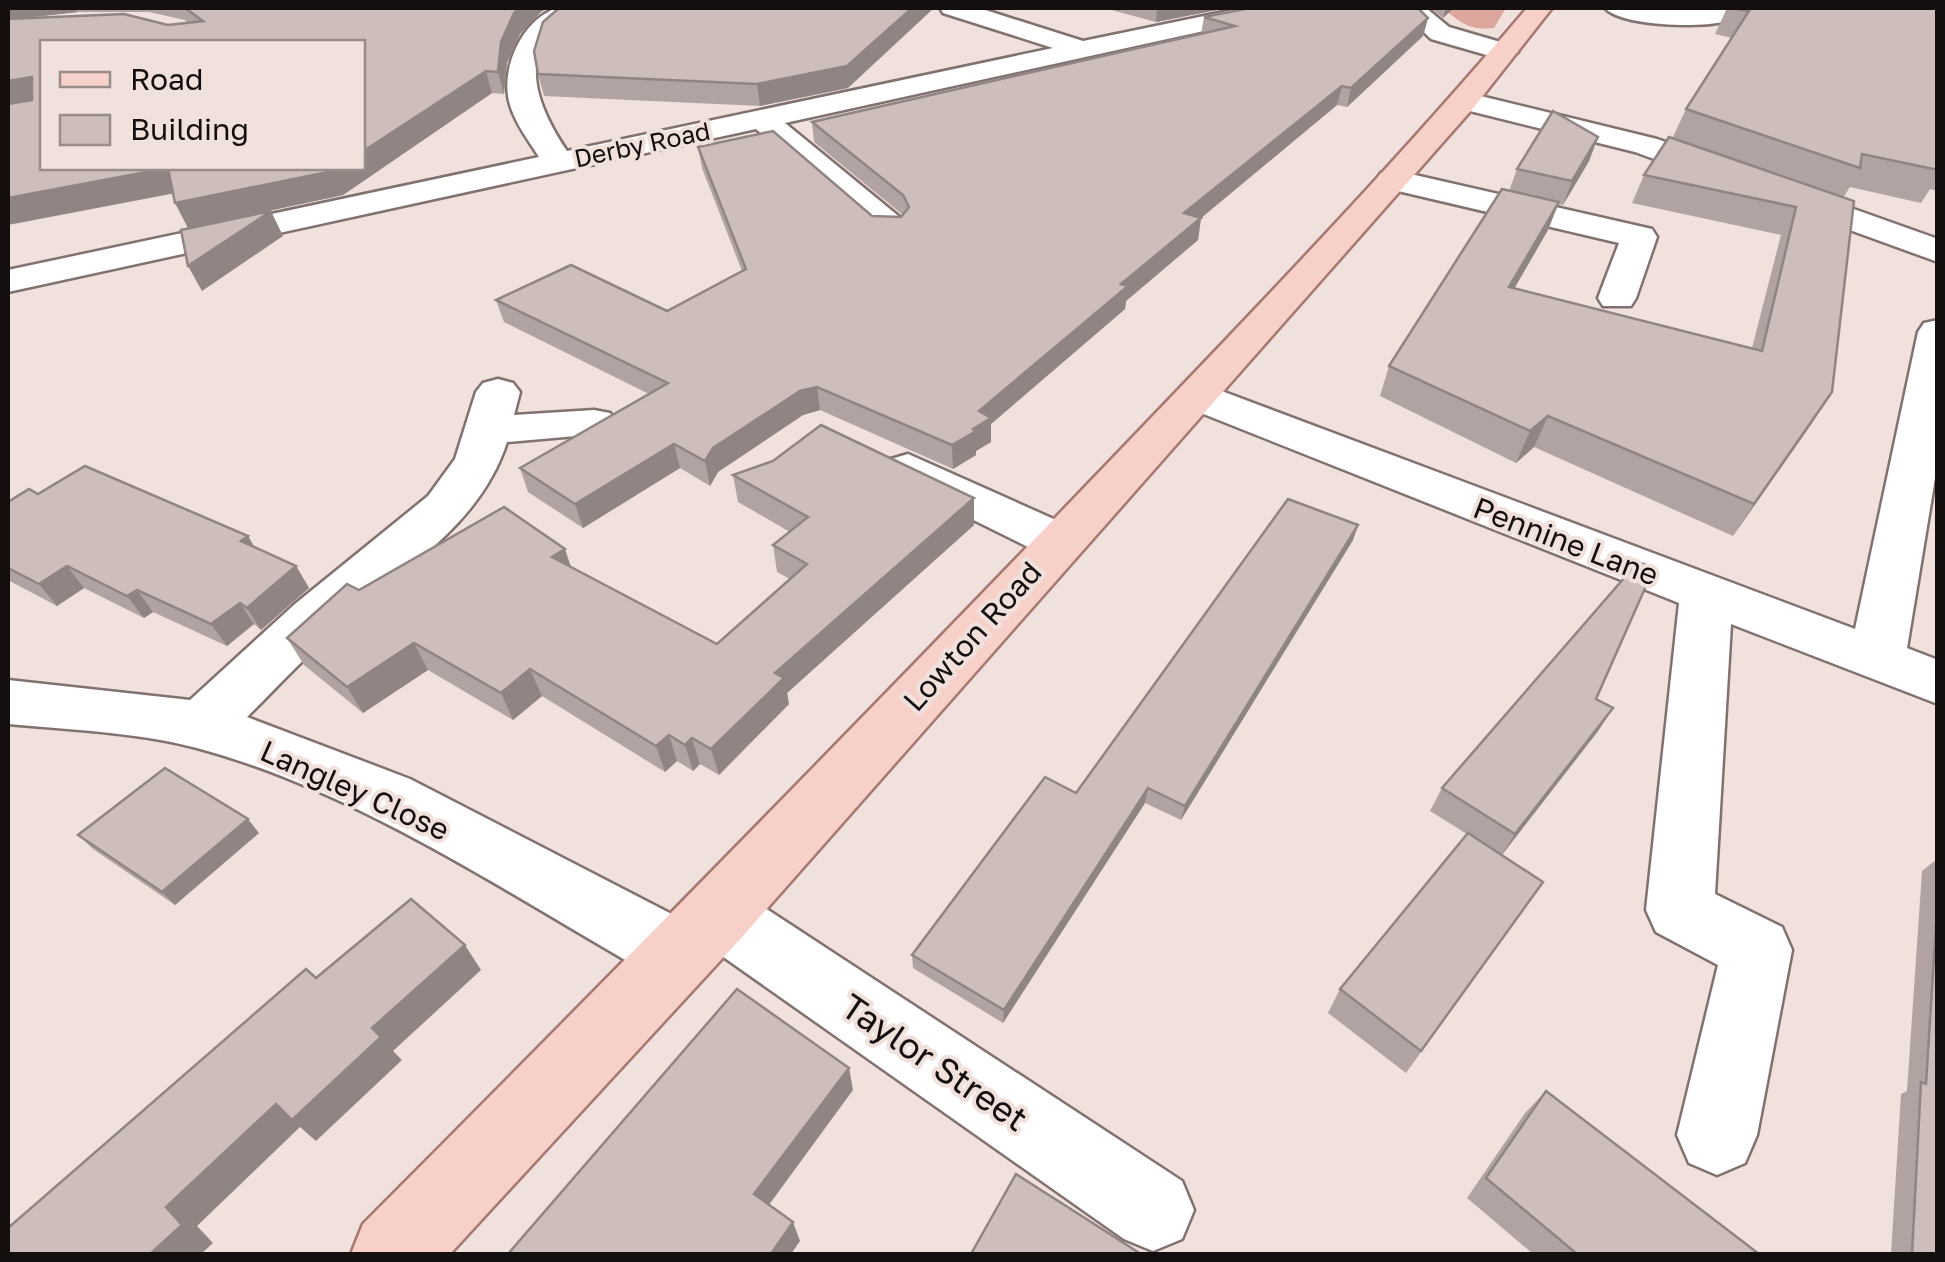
<svg xmlns="http://www.w3.org/2000/svg" width="1945" height="1262" viewBox="0 0 1945 1262" font-family="'Golos Text',sans-serif">
<rect width="100%" height="100%" fill="#f1e1dd"/>
<!-- green -->
<path fill="#dca69d" d="M1443,8H1506L1494,28C1470,31 1461,23 1443,8Z"/>
<g fill="none" stroke-linecap="round" stroke-linejoin="round">
<!-- minor casing -->
<g stroke="#817270" stroke-width="5">
<g id="minor">
<path d="M557,8H600C590,20 571,16 558,27C515,61 544,117 567,151L1053,48L943,13L940,8H979L1083,41L1243,8H1288L1276,15L785,123L902,219L907,227L902,235H876L756,129L8,292V270L539,157C529,141 517,126 511,108C498,72 521,20 557,8Z"/>
<polygon points="1399,8 1426,8 1449,27 1514,46 1518,52 1504,60 1431,39"/>
<path d="M1605,8H1732L1722,22C1698,28 1621,26 1605,8Z"/>
<polygon points="1464,92 1657,139 1938,239 1938,262 1635,152 1454,107 1449,101"/>
<polygon points="1393,170 1652,229 1657,237 1636,298 1631,306 1603,306 1598,298 1619,243 1381,187 1376,180 1381,173"/>
<polygon points="1938,320 1938,460 1907,648 1938,660 1938,704 1731,624 1715,894 1782,927 1792,950 1757,1135 1745,1163 1717,1175 1689,1163 1677,1135 1718,965 1656,932 1646,910 1679,603 1181,405 1174,396 1181,387 1196,383 1211,387 1855,629 1918,332 1924,323"/>
<path d="M498,379L513,383L520,392L514,415L594,410L610,413L616,423L610,433L507,442C481,523 407,566 347,619C312,650 280,684 247,717L410,779L687,922L684,915L694,893L718,884L742,893L1182,1181L1194,1210L1182,1239L1153,1251L1124,1239L712,949L703,976L678,986L653,976C508,894 360,792 197,748C135,732 71,730 8,724V680L190,700L295,604L428,496L455,459L476,392L483,383Z"/>
<polygon points="908,454 1076,529 1083,541 1076,553 1058,558 1040,553 891,479 884,469 891,459"/>
</g>
</g>
<!-- major casing -->
<g stroke="#a57871" stroke-width="5">
<path id="major" d="M1527,8H1552L1474,107L742,937L450,1254H351L363,1224C596,990 827,755 1056,517C1216,350 1378,184 1527,8Z"/>
</g>
<!-- minor -->
<use href="#minor" fill="#fff" fill-rule="evenodd"/>
<!-- major -->
<use href="#major" fill="#f8d0ca" fill-rule="evenodd"/>
</g>
<!-- wall -->
<g fill="#b1a3a1" fill-rule="evenodd">
<path d="M8,8H550L542,11L520,34L507,63L504,94L492,93L343,195L188,228L173,193ZM78,12H149L185,20L188,23L168,25L19,18Z"/>
<polygon points="1104,8 1227,8 1156,22"/>
<polygon points="1430,8 1454,8 1443,18"/>
<polygon points="1727,8 1938,8 1938,191 1930,189 1921,203 1850,187 1843,198 1812,423 1733,536 1534,447 1516,463 1380,396 1389,366 1509,191 1517,169 1598,137 1589,161 1563,205 1558,204 1548,230 1514,288 1752,348 1781,235 1632,203 1644,175 1672,139 1686,109 1732,38 1715,34"/>
<polygon points="1204,17 1428,18 1423,36 1347,107 1337,105 1201,218 1198,240 1126,301 1125,309 991,424 991,442 976,451 976,455 953,469 820,410 803,415 718,472 710,486 680,468 583,528 528,492 520,468 649,394 504,322 496,300 667,311 742,271 702,168 698,147 872,216 901,217 903,215 814,142 812,122 1201,34"/>
<polygon points="538,74 848,88 760,106 544,96"/>
<polygon points="733,475 974,525 787,693 789,704 719,775 700,764 693,771 677,761 665,772 542,696 513,720 428,670 363,713 304,665 287,638 359,590 571,567 717,644 790,579 777,572 773,545 790,532 738,502"/>
<polygon points="38,494 255,547 296,566 309,588 261,630 254,624 227,646 153,612 144,618 84,588 57,606 8,580 8,502"/>
<polygon points="1358,525 1353,540 1181,820 1145,803 1003,1023 913,968 912,955 1076,793"/>
<polygon points="1596,699 1613,708 1598,731 1502,855 1543,882 1406,1073 1328,1013 1340,989 1467,834 1430,811 1442,788"/>
<polygon points="259,833 175,905 93,849 78,835"/>
<polygon points="1938,848 1938,1254 1891,1254 1901,1094 1907,1091 1922,871 1937,859"/>
<polygon points="1546,1091 1759,1254 1533,1254 1467,1198 1525,1113"/>
</g>
<!-- shaded-wall -->
<g fill="#908583">
<polygon points="8,8 75,8 78,12 8,20"/>
<polygon points="520,8 550,8 542,11 520,34 507,63 504,94 498,72 501,42 514,13"/>
<polygon points="912,8 934,8 848,88 760,106 757,84"/>
<polygon points="1157,8 1227,8 1156,22"/>
<polygon points="1446,8 1454,8 1443,18"/>
<polygon points="1428,18 1423,36 1347,107 1351,88"/>
<polygon points="486,71 492,93 343,195 188,228 175,203 339,168 362,168 362,152"/>
<polygon points="32,77 42,99 8,105 8,81"/>
<polygon points="1342,86 1337,105 1201,218 1198,240 1126,301 1125,309 991,424 991,442 976,451 976,455 953,469 952,445 979,411 1121,284 1184,213"/>
<polygon points="1598,137 1589,161 1563,205 1572,181"/>
<polygon points="168,168 181,192 8,225 8,198"/>
<polygon points="1559,202 1548,230 1498,317 1509,287"/>
<polygon points="271,211 283,236 202,291 188,266"/>
<polygon points="817,387 820,410 803,415 718,472 710,486 705,461 713,448 800,391"/>
<polygon points="1832,392 1812,423 1733,536 1754,504"/>
<polygon points="1548,416 1534,447 1516,463 1530,431"/>
<polygon points="674,444 680,468 583,528 575,504"/>
<polygon points="974,498 974,525 787,693 789,704 719,775 711,749 775,673"/>
<polygon points="1358,525 1353,540 1181,820 1185,806"/>
<polygon points="248,536 261,558 241,541"/>
<polygon points="565,549 574,576 552,557"/>
<polygon points="67,566 84,588 57,606 39,584"/>
<polygon points="296,566 309,588 261,630 247,608"/>
<polygon points="137,590 153,612 144,618 127,596"/>
<polygon points="240,603 254,624 227,646 211,624"/>
<polygon points="414,643 428,670 363,713 347,687"/>
<polygon points="530,669 542,696 513,720 501,693"/>
<polygon points="1613,708 1598,731 1501,856 1515,834"/>
<polygon points="669,735 677,761 665,772 656,746"/>
<polygon points="692,738 700,764 693,771 685,745"/>
<polygon points="1148,788 1145,803 1003,1023 1004,1010"/>
<polygon points="248,819 259,833 175,905 162,892"/>
<polygon points="465,945 481,970 393,1051 402,1060 316,1141 300,1127 197,1226 213,1243 201,1254 150,1254 166,1207 276,1104 372,1028"/>
<polygon points="849,1068 853,1090 763,1213 754,1194"/>
<polygon points="793,1222 800,1241 791,1254 771,1254"/>
</g>
<!-- building -->
<g fill="#cebebb" stroke="#908583" stroke-width="2.5">
<polygon points="185,8 520,8 514,13 501,42 498,72 486,71 362,152 362,42 42,42 42,168 339,168 333,171 175,203 168,168 8,198 8,104 32,100 32,77 8,81 8,19 124,14 168,25 203,21"/>
<polygon points="559,8 912,8 847,66 757,84 538,74 534,51 543,22"/>
<polygon points="1250,8 1418,8 1428,18 1351,88 1342,86 1184,213 1201,218 1121,284 1128,286 979,411 991,418 973,429 976,431 952,445 817,387 800,391 713,448 705,461 674,444 575,504 520,468 668,383 496,300 571,265 667,311 746,269 698,147 773,131 872,216 901,217 909,207 903,195 812,122 1235,26 1204,17"/>
<polygon points="1730,8 1938,8 1938,170 1862,154 1860,168 1686,109 1749,11"/>
<polygon points="1553,111 1598,137 1572,181 1517,169"/>
<polygon points="1669,137 1854,201 1832,392 1754,504 1548,416 1530,431 1389,366 1502,189 1559,202 1509,287 1762,351 1796,207 1644,175"/>
<polygon points="271,211 188,266 181,230"/>
<polygon points="821,425 974,498 775,673 784,678 711,749 692,738 685,745 669,735 656,746 530,669 501,693 414,643 347,687 287,638 347,584 359,590 504,507 565,549 552,557 717,644 807,564 773,545 808,517 733,475 773,461"/>
<polygon points="85,466 248,536 241,541 296,566 247,608 240,603 211,624 137,590 127,596 67,566 39,584 8,568 8,502 29,489 38,494"/>
<polygon points="1288,499 1358,525 1185,806 1148,788 1004,1010 912,955 1045,777 1076,793"/>
<polygon points="1638,562 1654,568 1596,699 1613,708 1515,834 1442,788"/>
<polygon points="165,768 248,819 162,892 78,835"/>
<polygon points="1468,833 1543,882 1421,1051 1340,989"/>
<polygon points="1938,894 1938,1254 1912,1254 1921,1082 1926,1084"/>
<polygon points="411,899 465,945 372,1028 381,1037 292,1120 276,1104 166,1207 182,1225 150,1254 8,1254 8,1228 306,969 316,978"/>
<polygon points="737,989 849,1068 754,1194 793,1222 771,1254 508,1254"/>
<polygon points="1546,1091 1759,1254 1577,1254 1486,1178"/>
<polygon points="1016,1174 1141,1254 971,1254"/>
</g>
<g text-anchor="middle" dominant-baseline="central" stroke-width="8" stroke-linejoin="round" paint-order="stroke">
<!-- far-street labels -->
<g font-size="25" fill="#140f0e" stroke="#f1e1dd">
<text transform="translate(642 144) rotate(-12)">Derby Road</text>
</g>
<!-- street labels -->
<g font-size="30" fill="#140f0e" stroke="#f1e1dd">
<text transform="translate(1566 541) rotate(21)">Pennine Lane</text>
<text transform="translate(972 636) rotate(-48)">Lowton Road</text>
<text transform="translate(355 790) rotate(24)">Langley Close</text>
</g>
<!-- near-street labels -->
<g font-size="35" fill="#140f0e" stroke="#f1e1dd">
<text transform="translate(935 1062) rotate(34)">Taylor Street</text>
</g>
</g>
<!-- border -->
<rect width="1945" height="1262" fill="none" stroke="#140f0e" stroke-width="20"/>
<!-- legend -->
<rect x="40" y="40" width="325" height="130" fill="#f1e1dd" stroke="#998d8a" stroke-width="2.5"/>
<rect x="60" y="72" width="50" height="15" fill="#f8d0ca" stroke="#998d8a" stroke-width="2.5"/>
<text x="130" y="90" font-size="30" fill="#140f0e">Road</text>
<rect x="60" y="115" width="50" height="30" fill="#cebebb" stroke="#998d8a" stroke-width="2.5"/>
<text x="130" y="140" font-size="30" fill="#140f0e">Building</text>
</svg>
